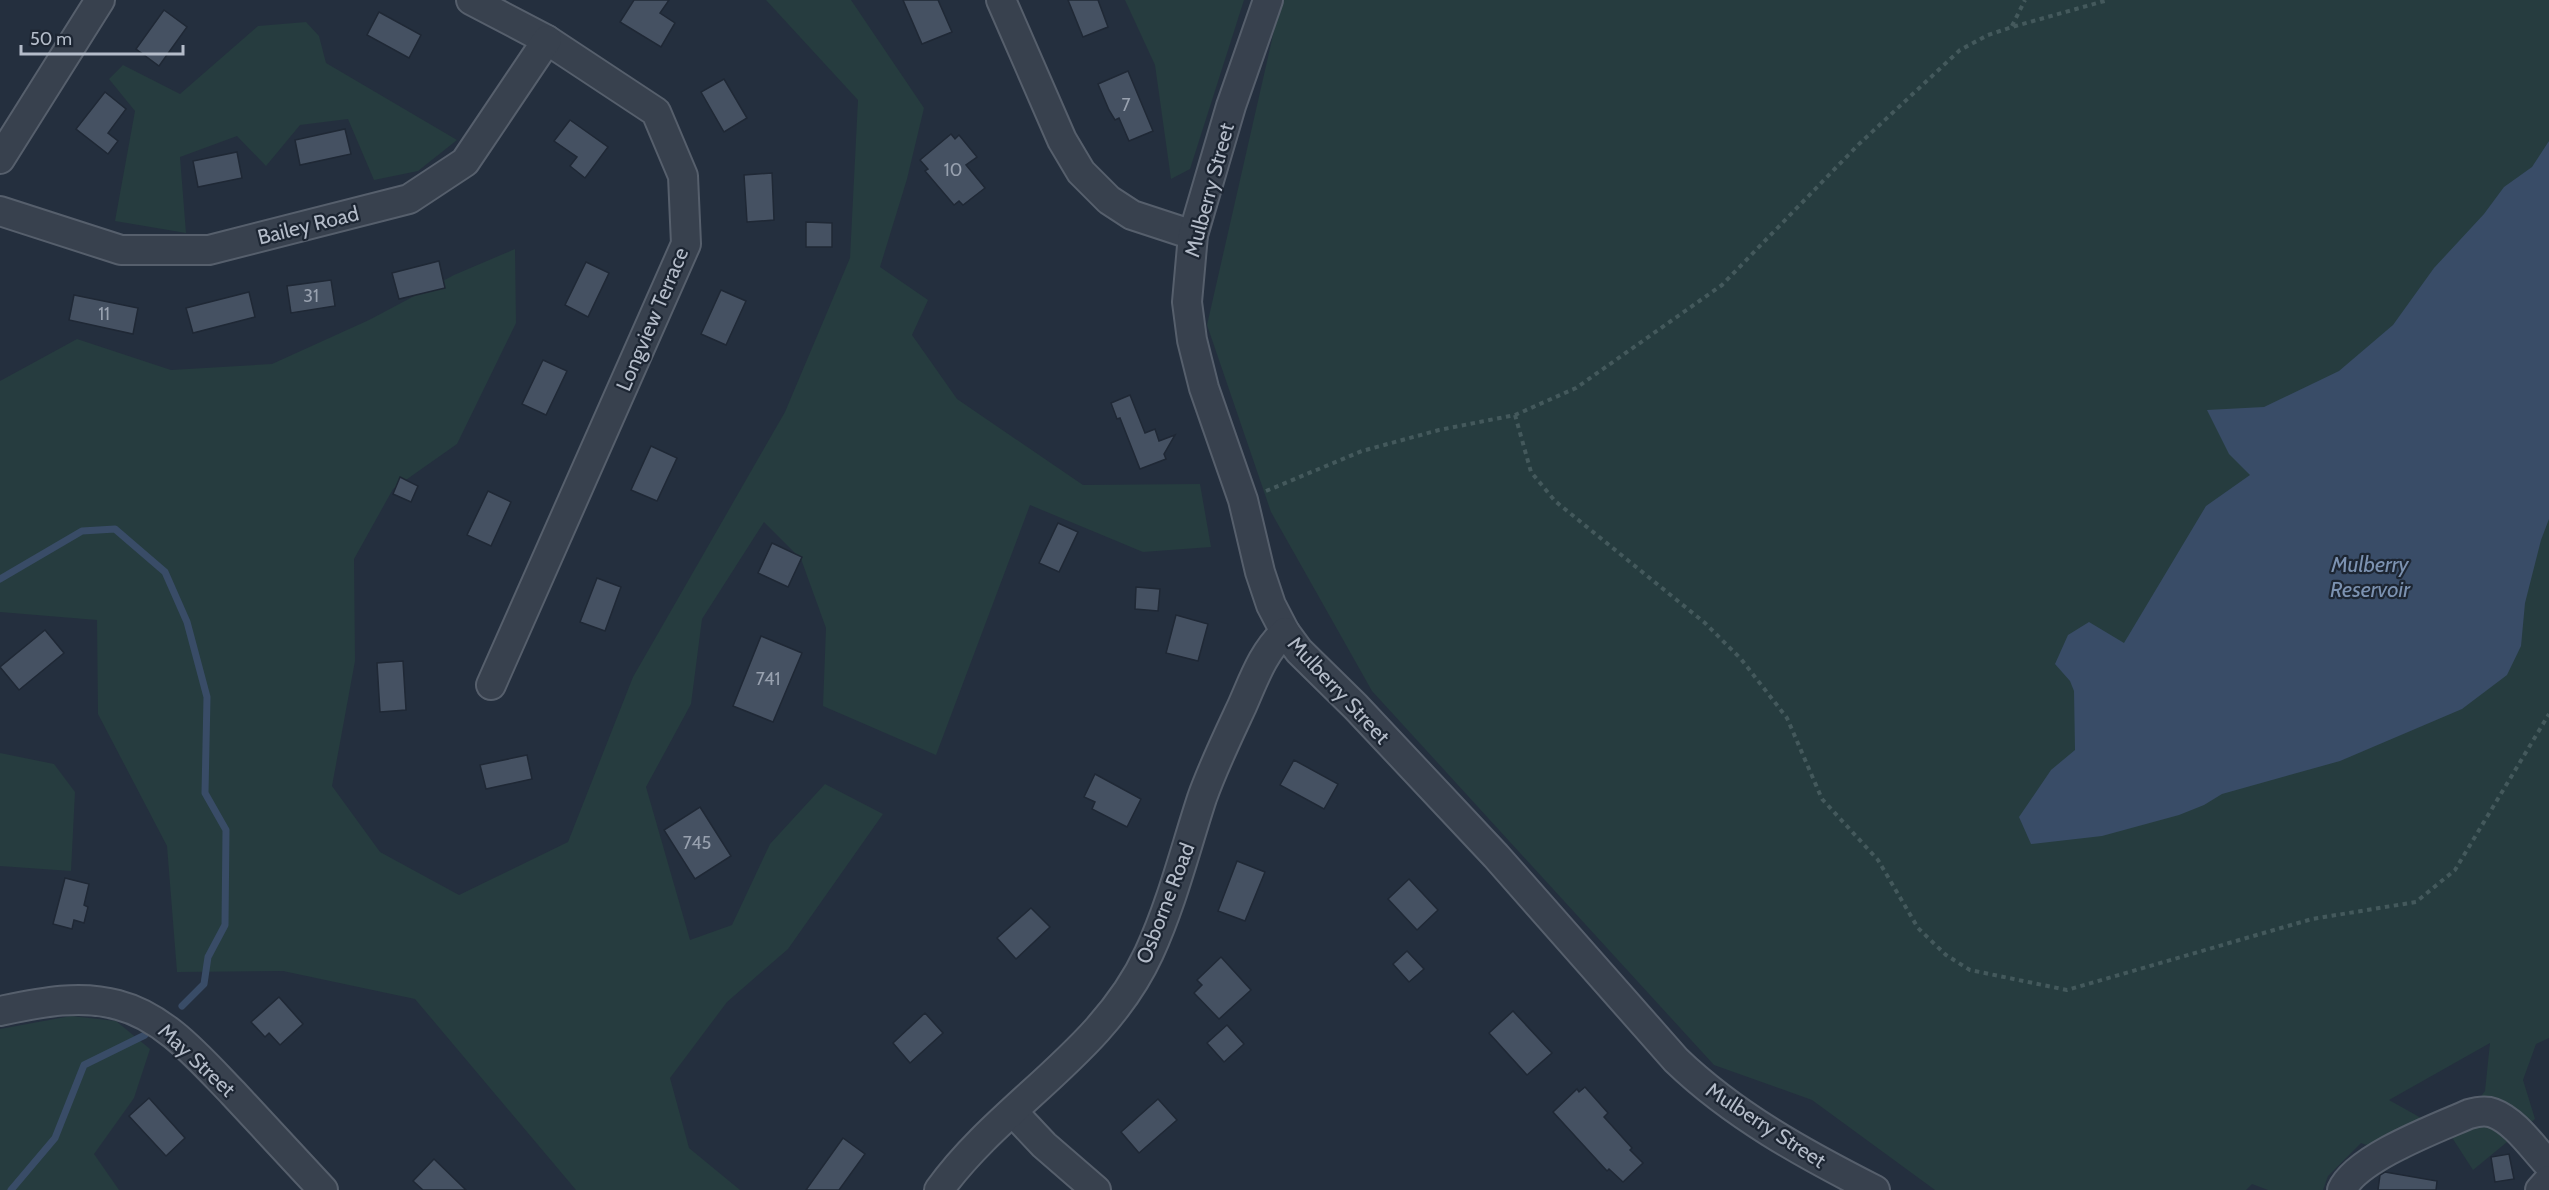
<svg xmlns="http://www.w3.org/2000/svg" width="2549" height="1190" viewBox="0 0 2549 1190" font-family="Cabin,sans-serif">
<rect width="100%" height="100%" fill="#242f3e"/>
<!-- green -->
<g fill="#263c3f">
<polygon points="766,0 851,0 924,108 907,179 880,267 928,300 912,335 957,399 1083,485 1200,484 1211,547 1143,552 1030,505 936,755 823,706 826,628 801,559 764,522 702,619 691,704 646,787 690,940 732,925 770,844 825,784 883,814 788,949 727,1002 670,1078 689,1148 740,1190 576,1190 415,999 283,971 177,972 167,846 98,714 97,620 0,612 0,381 77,339 171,370 272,364 369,320 454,275 515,249 516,323 457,444 393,489 354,559 355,661 332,786 380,852 459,895 568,842 633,677 785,412 850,258 858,100"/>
<polygon points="1125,0 1244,0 1190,169 1171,179 1155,65"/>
<polygon points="1281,0 2549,0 2549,1038 2536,1044 2523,1080 2535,1119 2473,1170 2451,1136 2485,1091 2490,1043 2389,1100 2439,1128 2407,1160 2361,1143 2328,1176 2323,1190 2268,1190 2252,1184 2246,1190 1935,1190 1812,1100 1714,1065 1372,691 1271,512 1207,325"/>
<polygon points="306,22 319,36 326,63 457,140 418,171 374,180 348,119 300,125 266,166 237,136 180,157 186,233 115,221 135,111 109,79 123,65 180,94 258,26"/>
<polygon points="0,753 54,764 75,792 71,871 0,866"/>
<polygon points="71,1016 116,1021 150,1049 134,1098 94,1154 119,1190 0,1190 0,1029"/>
</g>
<!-- water -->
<polygon fill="#394c67" points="2549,141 2549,519 2541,540 2525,603 2521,646 2507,675 2462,709 2340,761 2222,794 2204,805 2179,815 2102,836 2031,844 2019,817 2051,770 2075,750 2074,691 2070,681 2055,664 2068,635 2089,622 2124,643 2206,506 2250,475 2229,454 2207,410 2264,407 2339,371 2393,325 2434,268 2484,214 2504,187 2532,167"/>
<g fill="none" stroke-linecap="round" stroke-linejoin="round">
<!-- stream -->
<g stroke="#394c67" stroke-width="7">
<polyline points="0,579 82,531 115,529 165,572 187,622 207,697 205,793 226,830 225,925 208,957 204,984 182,1006"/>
<polyline points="11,1190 55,1138 84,1065 145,1035"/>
</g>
</g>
<!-- building -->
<g fill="#455162" stroke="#1f2835" stroke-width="1.5">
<polygon points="634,0 669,0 660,13 675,23 661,47 620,22"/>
<polygon points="903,0 938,0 952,32 922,44"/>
<polygon points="1068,0 1098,0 1108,27 1083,37"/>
<polygon points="164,10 187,27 159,66 136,49"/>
<polygon points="379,12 421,35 409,58 367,35"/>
<polygon points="1128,71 1153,131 1129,141 1119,118 1115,120 1109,110 1098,84"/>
<polygon points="724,79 747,118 724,132 701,92"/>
<polygon points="105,92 126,109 108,133 118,141 108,154 76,129"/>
<polygon points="570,120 608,147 585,178 570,166 577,157 554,141"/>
<polygon points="345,129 351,154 300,165 295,140"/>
<polygon points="951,134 955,139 959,135 977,157 966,165 985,188 963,205 959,201 954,205 925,171 928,169 920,160"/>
<polygon points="237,152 242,178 198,187 193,161"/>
<polygon points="772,173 774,220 747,222 744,175"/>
<polygon points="806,222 832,223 832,247 806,247"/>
<polygon points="439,261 445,288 399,299 392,273"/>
<polygon points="586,262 609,273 588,317 565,305"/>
<polygon points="331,280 335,306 291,313 287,286"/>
<polygon points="721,290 746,301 726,345 701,334"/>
<polygon points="249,292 255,317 193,333 186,308"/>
<polygon points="74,295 138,308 133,334 69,320"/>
<polygon points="543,360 567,371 546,415 522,404"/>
<polygon points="1130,395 1145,433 1155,429 1159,441 1175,435 1164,454 1166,459 1140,469 1120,418 1117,419 1111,403"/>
<polygon points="651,446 677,458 657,501 631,490"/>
<polygon points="400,477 418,486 411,502 393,494"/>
<polygon points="488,491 511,502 491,546 467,535"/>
<polygon points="1058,523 1078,532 1059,572 1039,563"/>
<polygon points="772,543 802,557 788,587 758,573"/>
<polygon points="597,578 621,587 605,631 580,622"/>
<polygon points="1136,587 1160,589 1158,611 1135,609"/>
<polygon points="1176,615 1208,624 1198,661 1166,653"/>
<polygon points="45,630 64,653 19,690 0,667"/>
<polygon points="761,636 802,653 773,722 733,706"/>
<polygon points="403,661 406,710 380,712 377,663"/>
<polygon points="527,755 532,779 486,789 480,765"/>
<polygon points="1294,760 1338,784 1324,809 1280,785"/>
<polygon points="1095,774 1141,799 1127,827 1092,809 1095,802 1084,797"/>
<polygon points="700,807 731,856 695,879 664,830"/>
<polygon points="1237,861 1265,872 1245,921 1218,911"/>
<polygon points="65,878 89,884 84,905 88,907 84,923 74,920 72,929 53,924"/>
<polygon points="1409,879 1438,910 1417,930 1388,899"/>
<polygon points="1031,908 1050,927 1016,959 997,938"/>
<polygon points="1407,951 1424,969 1409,982 1393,964"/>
<polygon points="1221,957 1251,990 1219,1019 1194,993 1202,985 1197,980"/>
<polygon points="279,997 303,1024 280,1045 269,1033 265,1037 251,1022"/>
<polygon points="1513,1011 1552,1053 1527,1075 1489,1033"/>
<polygon points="925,1013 943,1033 910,1063 893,1043"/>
<polygon points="1227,1025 1244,1044 1224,1062 1207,1043"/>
<polygon points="1585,1087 1608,1113 1604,1117 1632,1148 1630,1150 1643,1163 1623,1182 1609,1169 1607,1171 1553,1112 1577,1089 1579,1092"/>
<polygon points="149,1098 185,1138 166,1156 129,1116"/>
<polygon points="1158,1099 1177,1120 1139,1153 1121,1132"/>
<polygon points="843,1138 865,1154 839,1190 806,1190"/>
<polygon points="2509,1154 2514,1179 2495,1182 2491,1157"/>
<polygon points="434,1159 466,1190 423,1190 413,1181"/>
<polygon points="2385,1172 2437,1181 2436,1190 2378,1190 2380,1175"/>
</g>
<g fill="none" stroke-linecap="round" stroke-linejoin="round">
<!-- minor casing -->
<g stroke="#565f6c" stroke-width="32">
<g id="minor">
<polyline points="471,0 547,40 656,112 683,176 686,244 491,685"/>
<polyline points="1001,0 1062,140 1081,172 1109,200 1132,215 1193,235"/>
<path d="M1268,0L1231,106L1193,235L1187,302L1192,340L1204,388L1243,500L1260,572L1271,605L1285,632L1299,651L1356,707L1496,856L1676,1060C1733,1115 1804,1154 1875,1190"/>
<polyline points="0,159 100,0"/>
<polyline points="0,211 121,250 209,250 409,199 465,162 547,40"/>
<path d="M0,1011C39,1003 79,994 118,1005C165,1017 200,1059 233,1093C263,1125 293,1158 323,1190"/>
<polyline points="1013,1112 1044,1145 1096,1190"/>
<path d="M939,1190C1001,1104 1103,1053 1149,953C1172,903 1185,850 1202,798C1213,767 1228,736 1242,706C1254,679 1263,652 1285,632"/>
<path d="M2342,1190C2356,1158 2437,1128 2469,1114C2476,1112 2485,1110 2493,1113C2515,1121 2533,1148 2549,1165"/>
<polyline points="2540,1190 2549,1180"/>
</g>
</g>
<!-- path -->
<g stroke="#44595c" stroke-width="4" stroke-dasharray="4.5 4.5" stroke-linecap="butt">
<polyline points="2012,26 2025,0"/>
<polyline points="1515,415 1531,472 1555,501 1705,623 1741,659 1787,718 1822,799 1878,860 1918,928 1946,955 1970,970 2067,990 2312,919 2416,902 2455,870 2549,714"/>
<polyline points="1266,491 1362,451 1439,430 1515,415 1576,388 1722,285 1858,145 1960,50 1988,35 2012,27 2108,0"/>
</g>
<!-- minor -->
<use href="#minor" stroke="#38414e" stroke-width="28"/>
</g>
<g text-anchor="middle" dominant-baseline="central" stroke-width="4.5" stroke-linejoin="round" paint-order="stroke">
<!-- number labels -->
<g font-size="18" fill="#98a1af">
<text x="1126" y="105">7</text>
<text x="953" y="170">10</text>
<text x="311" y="296">31</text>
<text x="104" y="314">11</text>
<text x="768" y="679">741</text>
<text x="697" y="843">745</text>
</g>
<!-- street labels -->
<g font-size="21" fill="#b4bcc9" stroke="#1d2633">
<text transform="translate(1209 190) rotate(-75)">Mulberry Street</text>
<text transform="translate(308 225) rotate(-14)">Bailey Road</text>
<text transform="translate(652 319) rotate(-67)">Longview Terrace</text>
<text transform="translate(1339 690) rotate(47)">Mulberry Street</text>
<text transform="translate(1165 903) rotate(-69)">Osborne Road</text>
<text transform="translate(197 1060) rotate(43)">May Street</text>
<text transform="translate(1766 1125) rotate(33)">Mulberry Street</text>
</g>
<!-- water labels -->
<g font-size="22" font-style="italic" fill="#7c92b1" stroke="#1d2633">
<text x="2370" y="564">Mulberry<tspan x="2370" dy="25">Reservoir</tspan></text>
</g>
</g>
<!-- scale -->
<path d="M21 45v9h162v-9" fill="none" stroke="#b4bcc9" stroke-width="3"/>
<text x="30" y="45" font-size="18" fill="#b4bcc9" stroke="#1d2633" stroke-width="4.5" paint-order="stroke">50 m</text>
</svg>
